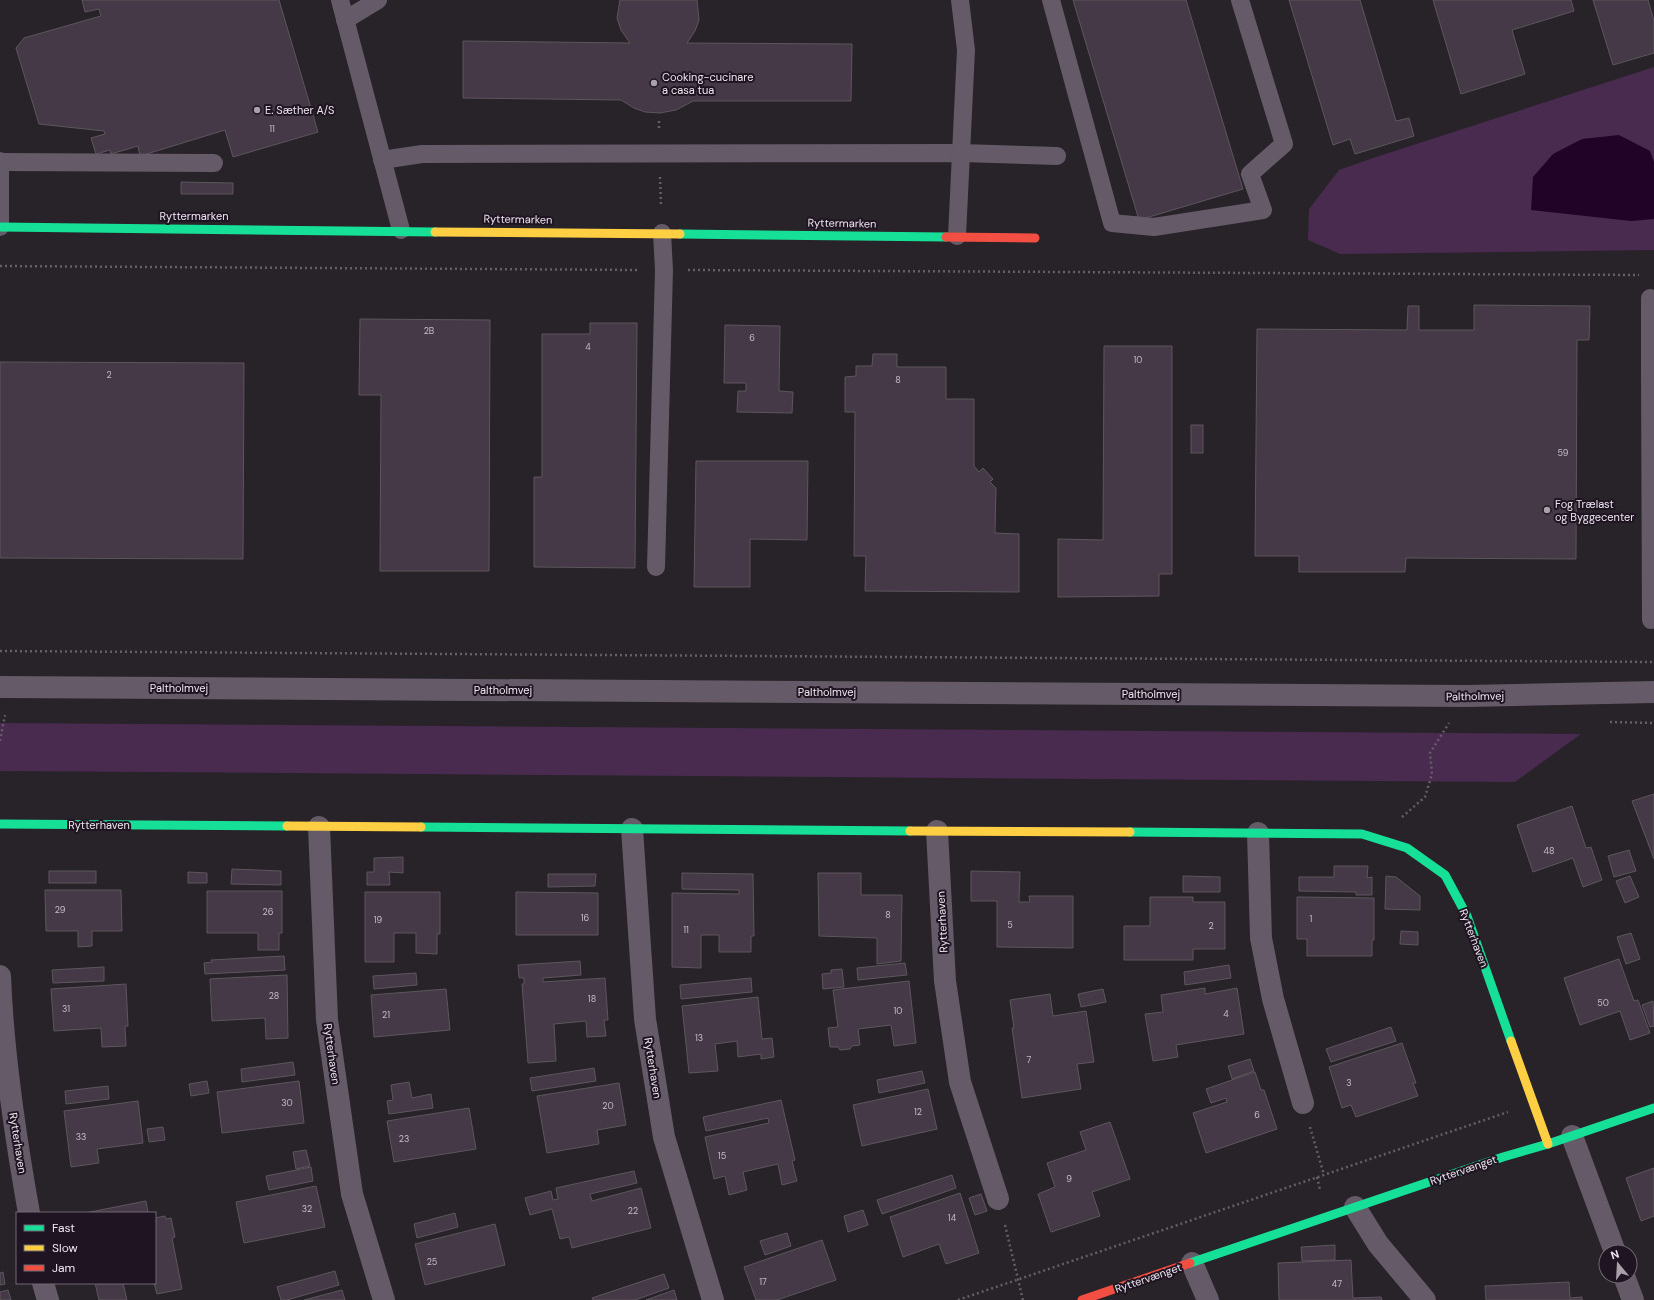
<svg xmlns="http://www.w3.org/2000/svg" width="1654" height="1300" viewBox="0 0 1654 1300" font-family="'DM Sans',sans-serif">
<rect width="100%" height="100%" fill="#282229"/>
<!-- green -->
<g fill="#482b4f">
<polygon points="1654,67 1654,250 1340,254 1308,240 1309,209 1339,170 1370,159"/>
<polygon points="0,723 1581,734 1515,782 0,771"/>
</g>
<!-- water -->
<polygon fill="#200327" points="1619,135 1650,151 1654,162 1654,219 1631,221 1531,210 1533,177 1553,154 1582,139"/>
<!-- building -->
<g fill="#453947" stroke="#5c565d">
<polygon points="82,0 279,0 318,132 233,157 225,130 140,156 138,146 111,154 110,150 96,154 91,138 105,134 104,131 39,124 16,48 24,38 101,16 99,9 85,12"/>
<polygon points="620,0 697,0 699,20 695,31 687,43 852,44 851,101 693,101 676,110 660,113 645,112 634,108 621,100 463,98 463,41 630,43 621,30 617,18"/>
<polygon points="1073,0 1186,0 1243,189 1139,220"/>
<polygon points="1289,0 1360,0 1396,121 1409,118 1414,136 1355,154 1350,139 1333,145"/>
<polygon points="1433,0 1571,0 1574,11 1512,30 1525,74 1461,94"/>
<polygon points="1593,0 1648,0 1654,21 1654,53 1613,65"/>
<polygon points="181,182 233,183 233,194 181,194"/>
<polygon points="1474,305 1590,306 1589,340 1577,340 1576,559 1406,558 1405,572 1299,572 1299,556 1255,556 1257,329 1407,330 1408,306 1419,306 1419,330 1474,330"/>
<polygon points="360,319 490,320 489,571 380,571 381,395 359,395"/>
<polygon points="590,323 637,323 635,568 534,567 534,477 542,477 542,334 590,334"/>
<polygon points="725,325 780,326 779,391 793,392 792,413 737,412 738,391 746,391 746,383 724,383"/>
<polygon points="1104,346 1172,346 1172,574 1159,574 1159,596 1058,597 1058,539 1103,540"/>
<polygon points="873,354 897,354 897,367 946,367 946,399 974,399 974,466 979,472 983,468 993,479 990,482 996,488 995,533 1019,534 1019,592 865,591 866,556 854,556 855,412 845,412 845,377 856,376 856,366 872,366"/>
<polygon points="0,362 244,363 243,559 0,558"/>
<rect x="1191" y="425" width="12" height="28"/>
<polygon points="696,461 808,461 807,540 750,539 750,587 694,587"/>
<polygon points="1654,794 1654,859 1632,801"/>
<polygon points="1572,806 1586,848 1591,847 1602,880 1583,887 1573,858 1533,872 1517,825"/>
<polygon points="1629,850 1636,871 1614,877 1608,856"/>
<polygon points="403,857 403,873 389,872 390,885 367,885 367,872 374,872 374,858"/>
<polygon points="1334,866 1368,866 1367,878 1372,877 1372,895 1356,895 1356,892 1299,891 1299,877 1334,877"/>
<polygon points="232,869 281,871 281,885 231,884"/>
<rect x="49" y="871" width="47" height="12"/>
<polygon points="971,871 1020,872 1019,902 1030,902 1029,896 1073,896 1073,948 997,947 997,901 971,901"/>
<polygon points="188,872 207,873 207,883 188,883"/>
<polygon points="682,873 753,874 754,936 751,936 751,952 719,952 719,935 701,935 701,968 672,967 672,893 739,894 739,890 682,889"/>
<polygon points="818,873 861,873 861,895 902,895 901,961 877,964 877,938 819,936"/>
<polygon points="548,874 596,874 595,886 548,887"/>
<polygon points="1183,876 1220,877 1220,892 1183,892"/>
<polygon points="1386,876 1396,877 1420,896 1420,910 1385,909"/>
<polygon points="1630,876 1639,897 1625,903 1616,881"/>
<polygon points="45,890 121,890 122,931 92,931 92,946 78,947 78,931 46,931"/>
<polygon points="207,891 282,891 282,933 279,933 279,950 258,950 258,933 207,933"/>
<polygon points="365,892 440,892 440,934 437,934 437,954 416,953 416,933 394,933 394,962 365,962"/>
<polygon points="516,892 598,893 598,935 516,935"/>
<polygon points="1150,897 1193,897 1193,902 1225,902 1225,949 1193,949 1193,960 1124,960 1124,926 1150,926"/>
<polygon points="1297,897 1374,898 1374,940 1372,940 1372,956 1307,956 1307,939 1297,939"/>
<polygon points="1401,931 1418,932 1418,945 1400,944"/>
<polygon points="1631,933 1640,959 1626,964 1617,937"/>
<polygon points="284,956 285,970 205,974 204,963 212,962 211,960"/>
<polygon points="1619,959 1634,1001 1638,1000 1650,1033 1630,1040 1620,1011 1580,1025 1564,978"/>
<polygon points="580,961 581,975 543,978 543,982 605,978 608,1020 604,1020 606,1036 587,1037 586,1021 554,1024 556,1061 528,1063 522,984 524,984 524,978 519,978 518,965"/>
<polygon points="905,963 907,975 858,980 857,968"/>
<polygon points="1229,965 1231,978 1185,985 1184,972"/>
<polygon points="104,967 104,981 53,983 52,970"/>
<polygon points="842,969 844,987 823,989 822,974 831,973 831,970"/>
<polygon points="416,973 417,985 374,989 373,976"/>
<polygon points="287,975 288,1038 266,1039 265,1018 212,1021 210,979"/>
<polygon points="751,978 752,992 681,999 680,985"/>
<polygon points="909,981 916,1043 894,1046 891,1025 858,1029 860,1045 852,1046 850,1049 840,1050 838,1047 830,1047 828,1028 838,1027 833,990"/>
<polygon points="126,984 128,1026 125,1026 126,1046 102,1047 101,1028 54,1031 51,989"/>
<polygon points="1205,988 1205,994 1237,988 1244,1034 1176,1045 1178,1057 1153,1061 1145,1014 1163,1012 1161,995"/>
<polygon points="446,989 450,1030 374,1037 371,995"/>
<polygon points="1103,989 1106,1002 1081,1007 1078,994"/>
<polygon points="1050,994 1053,1016 1086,1011 1094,1062 1077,1064 1081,1089 1022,1098 1012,1028 1014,1028 1010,1000"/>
<polygon points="758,997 762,1039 772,1038 774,1057 761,1059 761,1054 738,1057 737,1041 715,1044 718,1071 689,1073 682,1006"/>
<polygon points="1653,1001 1654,1026 1650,1027 1642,1005"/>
<polygon points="1391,1027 1396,1041 1331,1062 1326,1049"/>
<polygon points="1402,1043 1416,1083 1413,1083 1418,1096 1356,1117 1351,1105 1342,1108 1329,1067"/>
<polygon points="1250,1059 1254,1071 1232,1079 1228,1066"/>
<polygon points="293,1062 295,1075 242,1082 241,1069"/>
<polygon points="594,1068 596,1081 532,1091 530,1078"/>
<polygon points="922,1071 925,1083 879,1093 877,1080"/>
<polygon points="1255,1072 1261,1090 1264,1090 1277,1129 1206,1153 1193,1113 1227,1102 1226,1098 1211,1103 1206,1089"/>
<polygon points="207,1081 209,1093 191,1096 189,1084"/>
<polygon points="299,1081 304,1123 222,1133 217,1092"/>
<polygon points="409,1082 412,1098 431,1094 433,1108 389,1114 387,1101 393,1100 391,1085"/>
<polygon points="619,1083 626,1125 597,1130 599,1144 547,1153 537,1096"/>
<polygon points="108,1086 109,1099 66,1104 65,1091"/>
<polygon points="928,1089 937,1129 862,1146 853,1105"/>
<polygon points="781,1100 795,1160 792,1161 797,1181 782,1185 778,1164 743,1172 747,1190 729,1195 725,1176 714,1179 705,1137 769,1123 768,1118 706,1131 703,1117"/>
<polygon points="138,1101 143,1143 97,1149 99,1163 71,1167 64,1111"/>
<polygon points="469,1108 476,1149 394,1162 387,1121"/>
<polygon points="1110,1122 1130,1179 1092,1192 1100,1216 1051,1232 1038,1194 1055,1187 1047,1163 1086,1150 1080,1132"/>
<polygon points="163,1127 165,1140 149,1142 147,1129"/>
<polygon points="306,1150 310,1166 296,1169 293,1152"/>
<polygon points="311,1167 313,1181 269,1190 266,1176"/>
<polygon points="1654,1168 1654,1216 1641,1221 1626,1178"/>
<polygon points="634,1171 637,1183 590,1194 592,1201 641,1188 651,1228 572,1248 569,1237 560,1239 552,1209 530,1215 525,1198 551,1191 553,1200 558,1199 556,1188"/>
<polygon points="952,1175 956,1188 882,1214 877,1200"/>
<polygon points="316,1186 325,1227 244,1243 236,1202"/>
<polygon points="960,1193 979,1253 946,1264 939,1244 903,1257 890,1217"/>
<polygon points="981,1194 987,1211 975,1215 969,1198"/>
<polygon points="146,1201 148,1213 85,1213"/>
<polygon points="863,1210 868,1225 848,1232 844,1216"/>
<polygon points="455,1213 458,1227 417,1238 414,1224"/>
<polygon points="165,1216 166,1219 171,1218 175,1237 172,1238 182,1289 157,1294 154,1283 155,1218"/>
<polygon points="495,1224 505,1265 425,1285 415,1244"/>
<polygon points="787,1233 791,1246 765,1255 760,1241"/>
<polygon points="822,1240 836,1280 777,1300 756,1300 744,1267"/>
<polygon points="1335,1245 1335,1260 1302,1261 1301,1247"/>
<polygon points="1351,1260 1353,1298 1381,1297 1382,1300 1279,1300 1278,1263"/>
<polygon points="335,1271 339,1285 287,1300 281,1300 277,1287"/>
<polygon points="3,1272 5,1284 0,1285 0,1273"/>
<polygon points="664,1274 669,1288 635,1300 593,1300 592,1298"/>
<polygon points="1569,1282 1570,1298 1582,1297 1582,1300 1486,1300 1485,1286"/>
<polygon points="95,1283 123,1283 127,1300 99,1300"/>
<polygon points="8,1290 11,1300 0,1300 0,1292"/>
<polygon points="342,1290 345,1300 304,1300"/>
<polygon points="674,1290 677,1300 646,1300"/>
</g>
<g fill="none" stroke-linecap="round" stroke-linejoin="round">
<!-- path -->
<g stroke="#655e67" stroke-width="2.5" stroke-dasharray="2 3" stroke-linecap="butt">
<polyline points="659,121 659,128"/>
<polyline points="660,177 661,206"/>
<polyline points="0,266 639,270"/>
<polyline points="688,270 1639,275"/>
<polyline points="0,651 1654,662"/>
<polyline points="1610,722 1654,723"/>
<polyline points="0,741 5,715"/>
<polyline points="1402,817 1425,797 1432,774 1430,753 1449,723"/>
<polyline points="1310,1127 1324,1175"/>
<polyline points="1317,1177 1320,1190"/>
<polyline points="1005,1225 1023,1300"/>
<polyline points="958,1300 1508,1112"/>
</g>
<!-- lane -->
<g stroke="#655a67" stroke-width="18">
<polyline points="340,0 401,230"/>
<polyline points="1051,0 1112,223 1154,227 1263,210 1250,174 1284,144 1240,0"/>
<polyline points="345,20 378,0"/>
<polyline points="382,160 422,154 961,153 1057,156"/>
<polyline points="0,161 0,227"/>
<polyline points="0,162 214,163"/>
<polyline points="957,236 966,50 960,0"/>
<polyline points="1650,298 1650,378"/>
<polyline points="656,567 664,270 662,233"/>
<polyline points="1651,620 1650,378 1654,378"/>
</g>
<!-- street -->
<g stroke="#655a67" stroke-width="22">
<polyline points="0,687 1467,696 1654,692"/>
<polyline points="319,827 327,1020 352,1194 384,1300"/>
<polyline points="632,829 645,1019 664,1137 713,1300"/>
<polyline points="937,831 945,981 960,1082 998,1199"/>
<polyline points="1258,833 1261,938 1273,999 1303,1103"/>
<path d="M0,976C3,1056 15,1135 29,1213"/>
<polyline points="1572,1136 1615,1252"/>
<polyline points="1355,1207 1378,1244 1425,1300"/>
<polyline points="1192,1263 1208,1300"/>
<polyline points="1624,1276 1633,1300"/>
<polyline points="43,1283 48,1300"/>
</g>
<!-- fast -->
<g stroke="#16e098" stroke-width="9">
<polyline points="0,227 435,232"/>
<polyline points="680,234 946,237"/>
<polyline points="0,824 287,826"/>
<polyline points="421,827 910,831"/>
<polyline points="1130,832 1362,834 1407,848 1445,875 1467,916 1511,1041"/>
<polyline points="1190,1263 1503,1157 1548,1144 1654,1108"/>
</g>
<!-- slow -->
<g stroke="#ffcf43" stroke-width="9">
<polyline points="435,232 680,234"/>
<polyline points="287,826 421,827"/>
<polyline points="910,831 1130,832"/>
<polyline points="1511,1041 1548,1144"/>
</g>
<!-- jam -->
<g stroke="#f24e42" stroke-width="9">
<polyline points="946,237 1035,238"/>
<polyline points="1082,1300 1190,1263"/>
</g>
</g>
<!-- markers -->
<g fill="#a8a1aa" stroke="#1f1522" stroke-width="1.5">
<circle cx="654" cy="83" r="4"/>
<circle cx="257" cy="110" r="4"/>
<circle cx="1547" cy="510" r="4"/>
</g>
<g text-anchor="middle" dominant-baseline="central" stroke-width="4" stroke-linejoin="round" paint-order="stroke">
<!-- number labels -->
<g font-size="9" fill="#c3bbc5">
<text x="272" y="129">11</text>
<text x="429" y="331">2B</text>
<text x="752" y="338">6</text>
<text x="588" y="347">4</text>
<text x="1138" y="360">10</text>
<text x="109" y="375">2</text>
<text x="898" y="380">8</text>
<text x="1563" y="453">59</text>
<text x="1549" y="851">48</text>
<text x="60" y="910">29</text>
<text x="268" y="912">26</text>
<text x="888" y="915">8</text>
<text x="585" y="918">16</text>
<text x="1311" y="919">1</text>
<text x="378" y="920">19</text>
<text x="1010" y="925">5</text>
<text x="1211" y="926">2</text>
<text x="686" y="930">11</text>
<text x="274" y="996">28</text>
<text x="592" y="999">18</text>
<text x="1603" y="1003">50</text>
<text x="66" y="1009">31</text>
<text x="898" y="1011">10</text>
<text x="1226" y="1014">4</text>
<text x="386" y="1015">21</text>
<text x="699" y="1038">13</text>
<text x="1029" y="1060">7</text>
<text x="1349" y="1083">3</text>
<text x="287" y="1103">30</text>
<text x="608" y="1106">20</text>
<text x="918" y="1112">12</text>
<text x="1257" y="1115">6</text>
<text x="81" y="1137">33</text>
<text x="404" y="1139">23</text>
<text x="722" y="1156">15</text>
<text x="1069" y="1179">9</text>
<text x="307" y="1209">32</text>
<text x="633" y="1211">22</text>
<text x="952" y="1218">14</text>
<text x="432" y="1262">25</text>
<text x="763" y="1282">17</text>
<text x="1337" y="1284">47</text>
</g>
<!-- poi labels -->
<g font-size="11" fill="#ede6ef" stroke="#1f1522" text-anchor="start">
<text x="662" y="77">Cooking-cucinare<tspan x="662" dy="13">a casa tua</tspan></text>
<text x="265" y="110">E. Sæther A/S</text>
<text x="1555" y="504">Fog Trælast<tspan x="1555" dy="13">og Byggecenter</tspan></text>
</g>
<!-- street labels -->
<g font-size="11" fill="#ede6ef" stroke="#1f1522">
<text x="194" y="216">Ryttermarken</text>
<text transform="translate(518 219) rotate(1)">Ryttermarken</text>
<text transform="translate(842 223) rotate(1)">Ryttermarken</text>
<text x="179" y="688">Paltholmvej</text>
<text x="503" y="690">Paltholmvej</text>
<text x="827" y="692">Paltholmvej</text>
<text x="1151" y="694">Paltholmvej</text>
<text transform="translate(1475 696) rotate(-1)">Paltholmvej</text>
<text x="99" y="825">Rytterhaven</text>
<text transform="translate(942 922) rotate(-93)">Rytterhaven</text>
<text transform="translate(1474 938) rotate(69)">Rytterhaven</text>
<text transform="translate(332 1054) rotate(82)">Rytterhaven</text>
<text transform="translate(653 1068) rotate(81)">Rytterhaven</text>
<text transform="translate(18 1143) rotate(81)">Rytterhaven</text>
<text transform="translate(1463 1170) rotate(-19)">Ryttervænget</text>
<text transform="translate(1148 1278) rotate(-19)">Ryttervænget</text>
</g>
</g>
<!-- legend -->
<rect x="16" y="1212" width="140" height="72" fill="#1f1522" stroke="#716974"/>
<rect x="24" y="1225" width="20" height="6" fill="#16e098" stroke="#716974"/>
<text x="52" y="1232" font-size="12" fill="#ede6ef">Fast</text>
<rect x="24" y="1245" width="20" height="6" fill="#ffcf43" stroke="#716974"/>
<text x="52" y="1252" font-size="12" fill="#ede6ef">Slow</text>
<rect x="24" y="1265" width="20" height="6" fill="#f24e42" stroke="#716974"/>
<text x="52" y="1272" font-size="12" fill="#ede6ef">Jam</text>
<!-- north arrow -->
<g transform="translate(1618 1264) rotate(342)"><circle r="19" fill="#1f1522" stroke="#716974"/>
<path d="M0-3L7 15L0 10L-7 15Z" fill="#a8a1aa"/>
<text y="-6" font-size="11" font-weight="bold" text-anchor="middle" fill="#ede6ef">N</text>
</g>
</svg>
